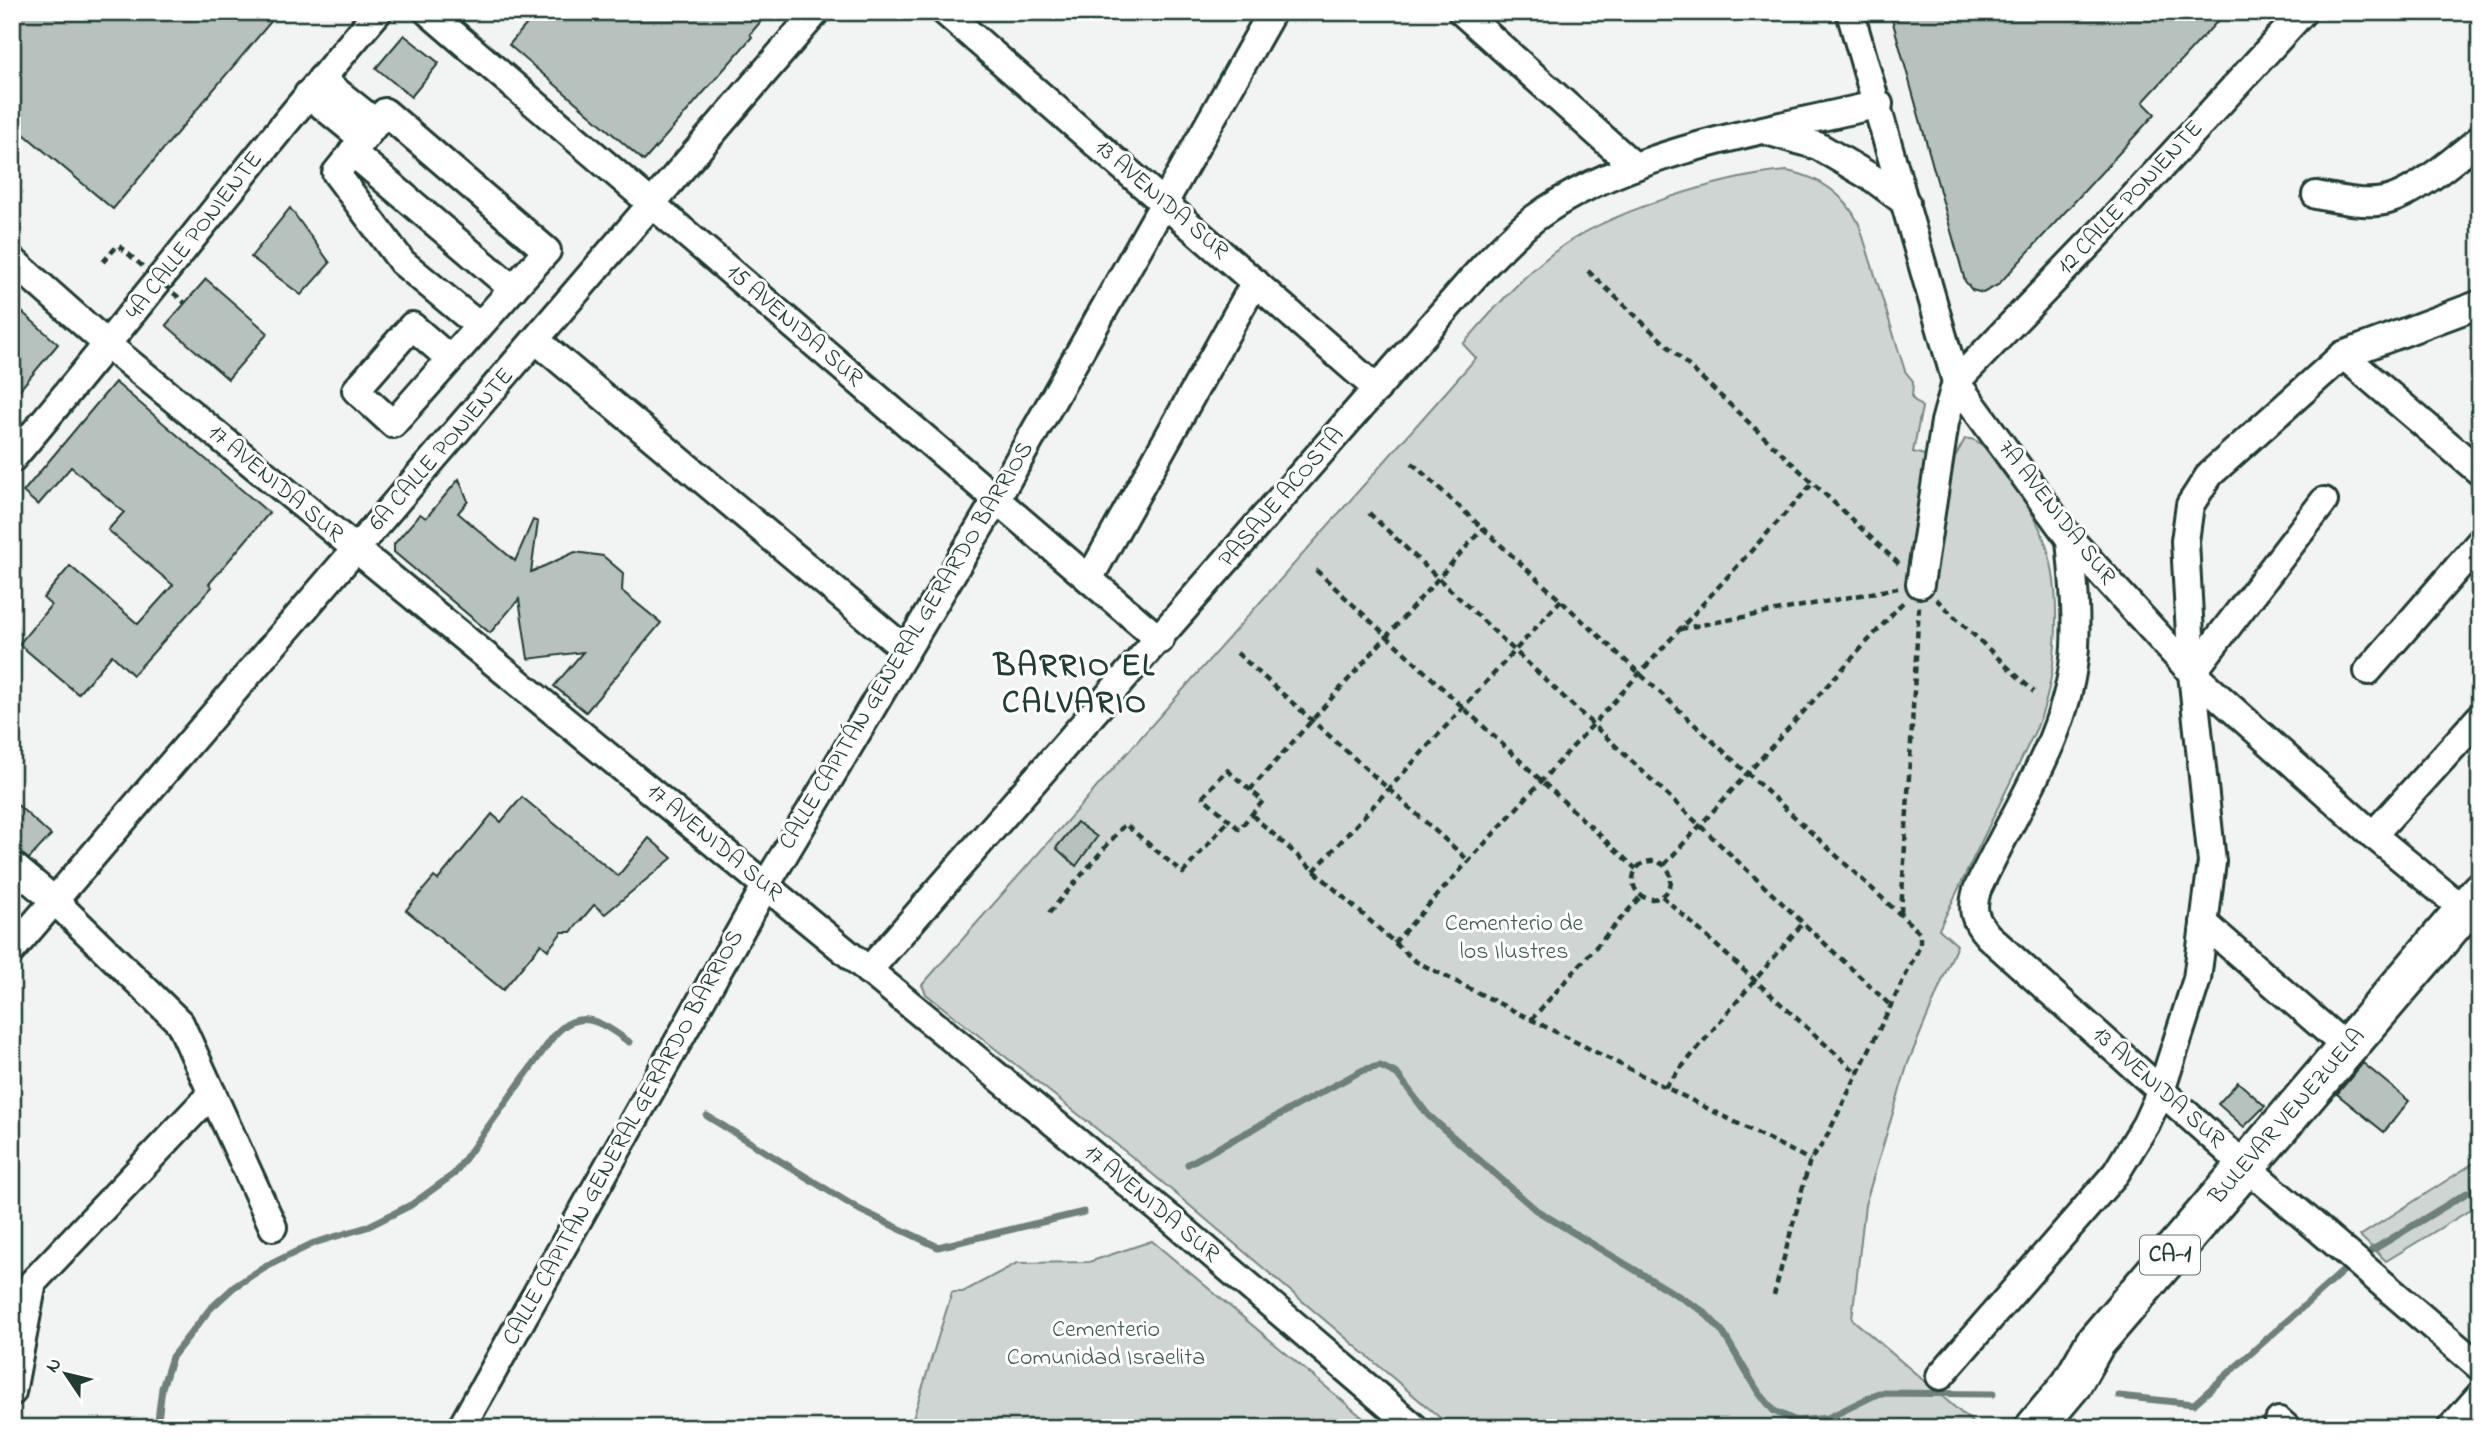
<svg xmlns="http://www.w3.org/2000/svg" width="2492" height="1440" viewBox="0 0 2492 1440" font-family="'Indie Flower',sans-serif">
<rect width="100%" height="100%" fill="#f2f3f3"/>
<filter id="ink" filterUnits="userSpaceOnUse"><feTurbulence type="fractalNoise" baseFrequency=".0143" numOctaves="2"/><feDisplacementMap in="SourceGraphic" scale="14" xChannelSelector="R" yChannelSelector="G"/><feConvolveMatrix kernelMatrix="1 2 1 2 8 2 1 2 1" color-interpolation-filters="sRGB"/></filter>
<g filter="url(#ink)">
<!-- green -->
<g fill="#ced5d3" stroke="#768984" stroke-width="2">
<path d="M1787,171C1820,177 1845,195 1859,224L1905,371L1913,381L1912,398L1922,407L1913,452L1952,462L1965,439C1981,436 1992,458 2000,469C2017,490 2033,511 2043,536C2064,589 2058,676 2037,727L1939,929L1957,945L1908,1063L1865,1205L1852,1319L1972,1422L1966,1428H1452L1136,1160L926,994L922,985L1476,358L1463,344C1491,313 1519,279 1553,253C1603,213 1723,176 1787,171Z"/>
<polygon points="2480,1159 2480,1204 2386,1261 2360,1236"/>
<polygon points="1152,1241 1375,1428 910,1428 952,1292 963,1292 1017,1263 1089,1262"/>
</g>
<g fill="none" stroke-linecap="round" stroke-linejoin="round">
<!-- stream -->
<g stroke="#6d807b" stroke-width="7">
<polyline points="707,1116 860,1210 938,1247 1084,1212"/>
<polyline points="1188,1164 1363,1070 1380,1066 1397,1074 1428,1115 1536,1210 1703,1311 1722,1331 1757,1390 1774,1411 1796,1421 1828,1418 1879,1393 1993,1394"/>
<polyline points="2361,1257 2480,1185"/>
<polyline points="2119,1396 2194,1404 2351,1264"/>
<path d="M157,1428L162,1388L172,1357L210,1309L234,1287L263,1268L314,1243L367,1227L411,1205L454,1174L553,1037C579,1005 602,1023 629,1042"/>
</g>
</g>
<!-- building -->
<g fill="#b7c1bd" stroke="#1f3d34" stroke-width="2">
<polygon points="12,12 279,12 113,209 12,124"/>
<polygon points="537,12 769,12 750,34 752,37 644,161 509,45"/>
<polygon points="1890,12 2226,12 2143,102 2155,114 1998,285 1983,293 1972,290 1965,281"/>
<polygon points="404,35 439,63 411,97 376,68"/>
<polygon points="290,208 330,263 301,295 251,257"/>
<polygon points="206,279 268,333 228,379 166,325"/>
<polygon points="12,303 58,344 12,399"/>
<polygon points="115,382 269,513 209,584 212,587 133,675 112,655 78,694 19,644 51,605 43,598 70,566 138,624 173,585 108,530 124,512 71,467 38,505 23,492"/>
<polygon points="459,479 468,501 458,513 515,561 533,520 538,522 531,572 575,552 603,556 623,573 622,591 661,623 586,712 554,686 583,652 528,659 519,599 490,633 394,552 394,544 420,514 426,518"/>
<polygon points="522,797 618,876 649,838 672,858 605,914 594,905 571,932 562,932 548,950 541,944 503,990 406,910 434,877 438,880 492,814 501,822"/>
<polygon points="12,800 51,835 29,859 12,847"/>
<polygon points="1077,822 1097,837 1076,866 1056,848"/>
<polygon points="2363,1063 2409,1101 2384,1132 2337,1094"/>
<polygon points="2238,1082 2265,1106 2244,1127 2218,1104"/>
</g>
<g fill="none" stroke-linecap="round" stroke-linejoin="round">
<!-- minor casing -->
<g stroke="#1f3d34" stroke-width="32">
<g id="minor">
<polyline points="428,12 1160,640"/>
<polyline points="945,12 1377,389"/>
<polyline points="1462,12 1633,165"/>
<polyline points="1850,12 1956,382 2070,539 2192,673 2373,835 2480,923"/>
<polyline points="321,79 376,123"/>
<polyline points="308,94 363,139"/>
<polyline points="1770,132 1818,146 1874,179 1906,203"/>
<polyline points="352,152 513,289"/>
<path d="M2316,195C2337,199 2367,206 2388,200C2417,192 2456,158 2480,139"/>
<polyline points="12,260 109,346 1171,1219 1415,1428"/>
<polyline points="537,341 906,650"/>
<polyline points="2343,355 2480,472"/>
<path d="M450,359L412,326L356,390L393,424C444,366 495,308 547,251L385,112L336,173L402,262L479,326"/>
<path d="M12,459C137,312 252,158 378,12"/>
<path d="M2070,539C2073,575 2077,611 2075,647C2070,735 2012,813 1977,890C1971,910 1974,920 1988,936L2245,1166L2480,1367"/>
<polyline points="1089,579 1255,282"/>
<polyline points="1920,584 1945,422 1956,382 2118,214 2303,12"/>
<polyline points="2368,671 2480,542"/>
<polyline points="2192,673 2324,501"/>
<polyline points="2373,835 2480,717"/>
<polyline points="12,865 55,901 180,1023 273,1227"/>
<polyline points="2204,923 2347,1048"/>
<polyline points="12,950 816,12"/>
<path d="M868,971L1473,278C1492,257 1512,236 1535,218C1627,150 1767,131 1879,104"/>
<polyline points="1940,1376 2116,1173 2146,1124 2161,1091 2197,979 2212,862 2192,673 2185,541 2190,505 2210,474 2343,355 2480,304"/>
<polyline points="12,1392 33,1282 212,1093"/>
<polyline points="2279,1421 2287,1428"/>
<polyline points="461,1428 766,885 996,500 1272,12"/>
<polyline points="2451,1428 2480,1395"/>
</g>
</g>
<!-- highway casing -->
<g stroke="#1f3d34" stroke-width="44">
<polyline id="highway" points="2035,1428 2071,1385 2095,1343 2480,892"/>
</g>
<!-- path -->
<g stroke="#1f3d34" stroke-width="4.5" stroke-dasharray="7 5" stroke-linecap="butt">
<polyline points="1588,271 1899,564"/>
<polyline points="1412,463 1920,933 1920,946 1824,1142 1810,1160 1774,1295"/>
<polyline points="1369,513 1891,1006"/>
<polyline points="1316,570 1636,869"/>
<polyline points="1936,599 2034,692"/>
<polyline points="1680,629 1898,588"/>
<polyline points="1237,653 1469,861"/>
<polygon points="1227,770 1263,801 1239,829 1203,797"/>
<polyline points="1250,790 1483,528"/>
<polyline points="1252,815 1415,961 1810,1160"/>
<circle cx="1652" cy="880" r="19"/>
<polyline points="1664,865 1906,599"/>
<polyline points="1314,871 1561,600"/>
<polyline points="1662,896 1858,1074"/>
<polyline points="1049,913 1125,824 1183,873 1229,820"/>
<polyline points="1901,913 1919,606"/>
<polyline points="1394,943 1813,483"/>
<polyline points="1531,1020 1641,896"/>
<polyline points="1665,1087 1803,923"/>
</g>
<!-- minor -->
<use href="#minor" stroke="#fff" stroke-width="26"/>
<!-- highway -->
<use href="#highway" stroke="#fff" stroke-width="38"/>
<!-- path-bridge -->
<polyline stroke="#1f3d34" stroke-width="4.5" stroke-dasharray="7 5" stroke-linecap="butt" points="103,262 118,245 185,303"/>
</g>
</g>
<g text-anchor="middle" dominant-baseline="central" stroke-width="6" stroke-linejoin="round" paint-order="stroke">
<!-- shield labels -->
<rect fill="#fff" stroke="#627771" stroke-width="2" x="2140" y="1235.5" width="60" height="39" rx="5"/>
<g font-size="23" font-weight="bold" fill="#1f3d34">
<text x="2170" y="1255">CA-1</text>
</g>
<!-- street labels -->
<g font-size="24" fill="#1f3d34" stroke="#fff">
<text transform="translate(2131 198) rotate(-47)">12 CALLE PONIENTE</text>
<text transform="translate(1161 200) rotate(41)">13 AVENIDA SUR</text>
<text transform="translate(195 236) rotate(-52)">4A CALLE PONIENTE</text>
<text transform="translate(794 326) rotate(41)">15 AVENIDA SUR</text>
<text transform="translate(442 450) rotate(-49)">6A CALLE PONIENTE</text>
<text transform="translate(275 484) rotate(40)">17 AVENIDA SUR</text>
<text transform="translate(1282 498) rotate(-49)">PASAJE ACOSTA</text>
<text transform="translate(2056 513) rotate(52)">7A AVENIDA SUR</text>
<text transform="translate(907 646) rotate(-59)">CALLE CAPITÁN GENERAL GERARDO BARRIOS</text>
<text transform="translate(714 843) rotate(40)">17 AVENIDA SUR</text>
<text transform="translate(2158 1088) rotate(42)">13 AVENIDA SUR</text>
<text transform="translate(2288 1117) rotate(-49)">BULEVAR VENEZUELA</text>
<text transform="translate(624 1138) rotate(-61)">CALLE CAPITÁN GENERAL GERARDO BARRIOS</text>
<text transform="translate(1151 1204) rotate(40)">17 AVENIDA SUR</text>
</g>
<!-- park labels -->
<g font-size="24" fill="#425b54" stroke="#fff">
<text x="1514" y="924">Cementerio de<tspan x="1514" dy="28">los Ilustres</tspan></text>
<text x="1106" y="1330">Cementerio<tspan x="1106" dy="28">Comunidad Israelita</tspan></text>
</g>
<!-- district labels -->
<g font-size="32" font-weight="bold" letter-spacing="2" fill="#1f3d34" stroke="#fff">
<text x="1075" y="667">BARRIO EL<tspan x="1075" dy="37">CALVARIO</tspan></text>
</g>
</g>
<!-- margin -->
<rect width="2492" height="1440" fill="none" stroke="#fff" stroke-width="42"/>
<rect x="21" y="21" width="2450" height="1398" fill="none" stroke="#1f3d34" stroke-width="2.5" filter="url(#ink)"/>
<!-- north arrow -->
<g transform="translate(66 1374) rotate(305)" stroke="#ffffff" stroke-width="5" paint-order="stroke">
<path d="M0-5L12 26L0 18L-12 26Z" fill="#1f3d34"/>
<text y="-10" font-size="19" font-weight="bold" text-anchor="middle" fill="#1f3d34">N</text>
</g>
</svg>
